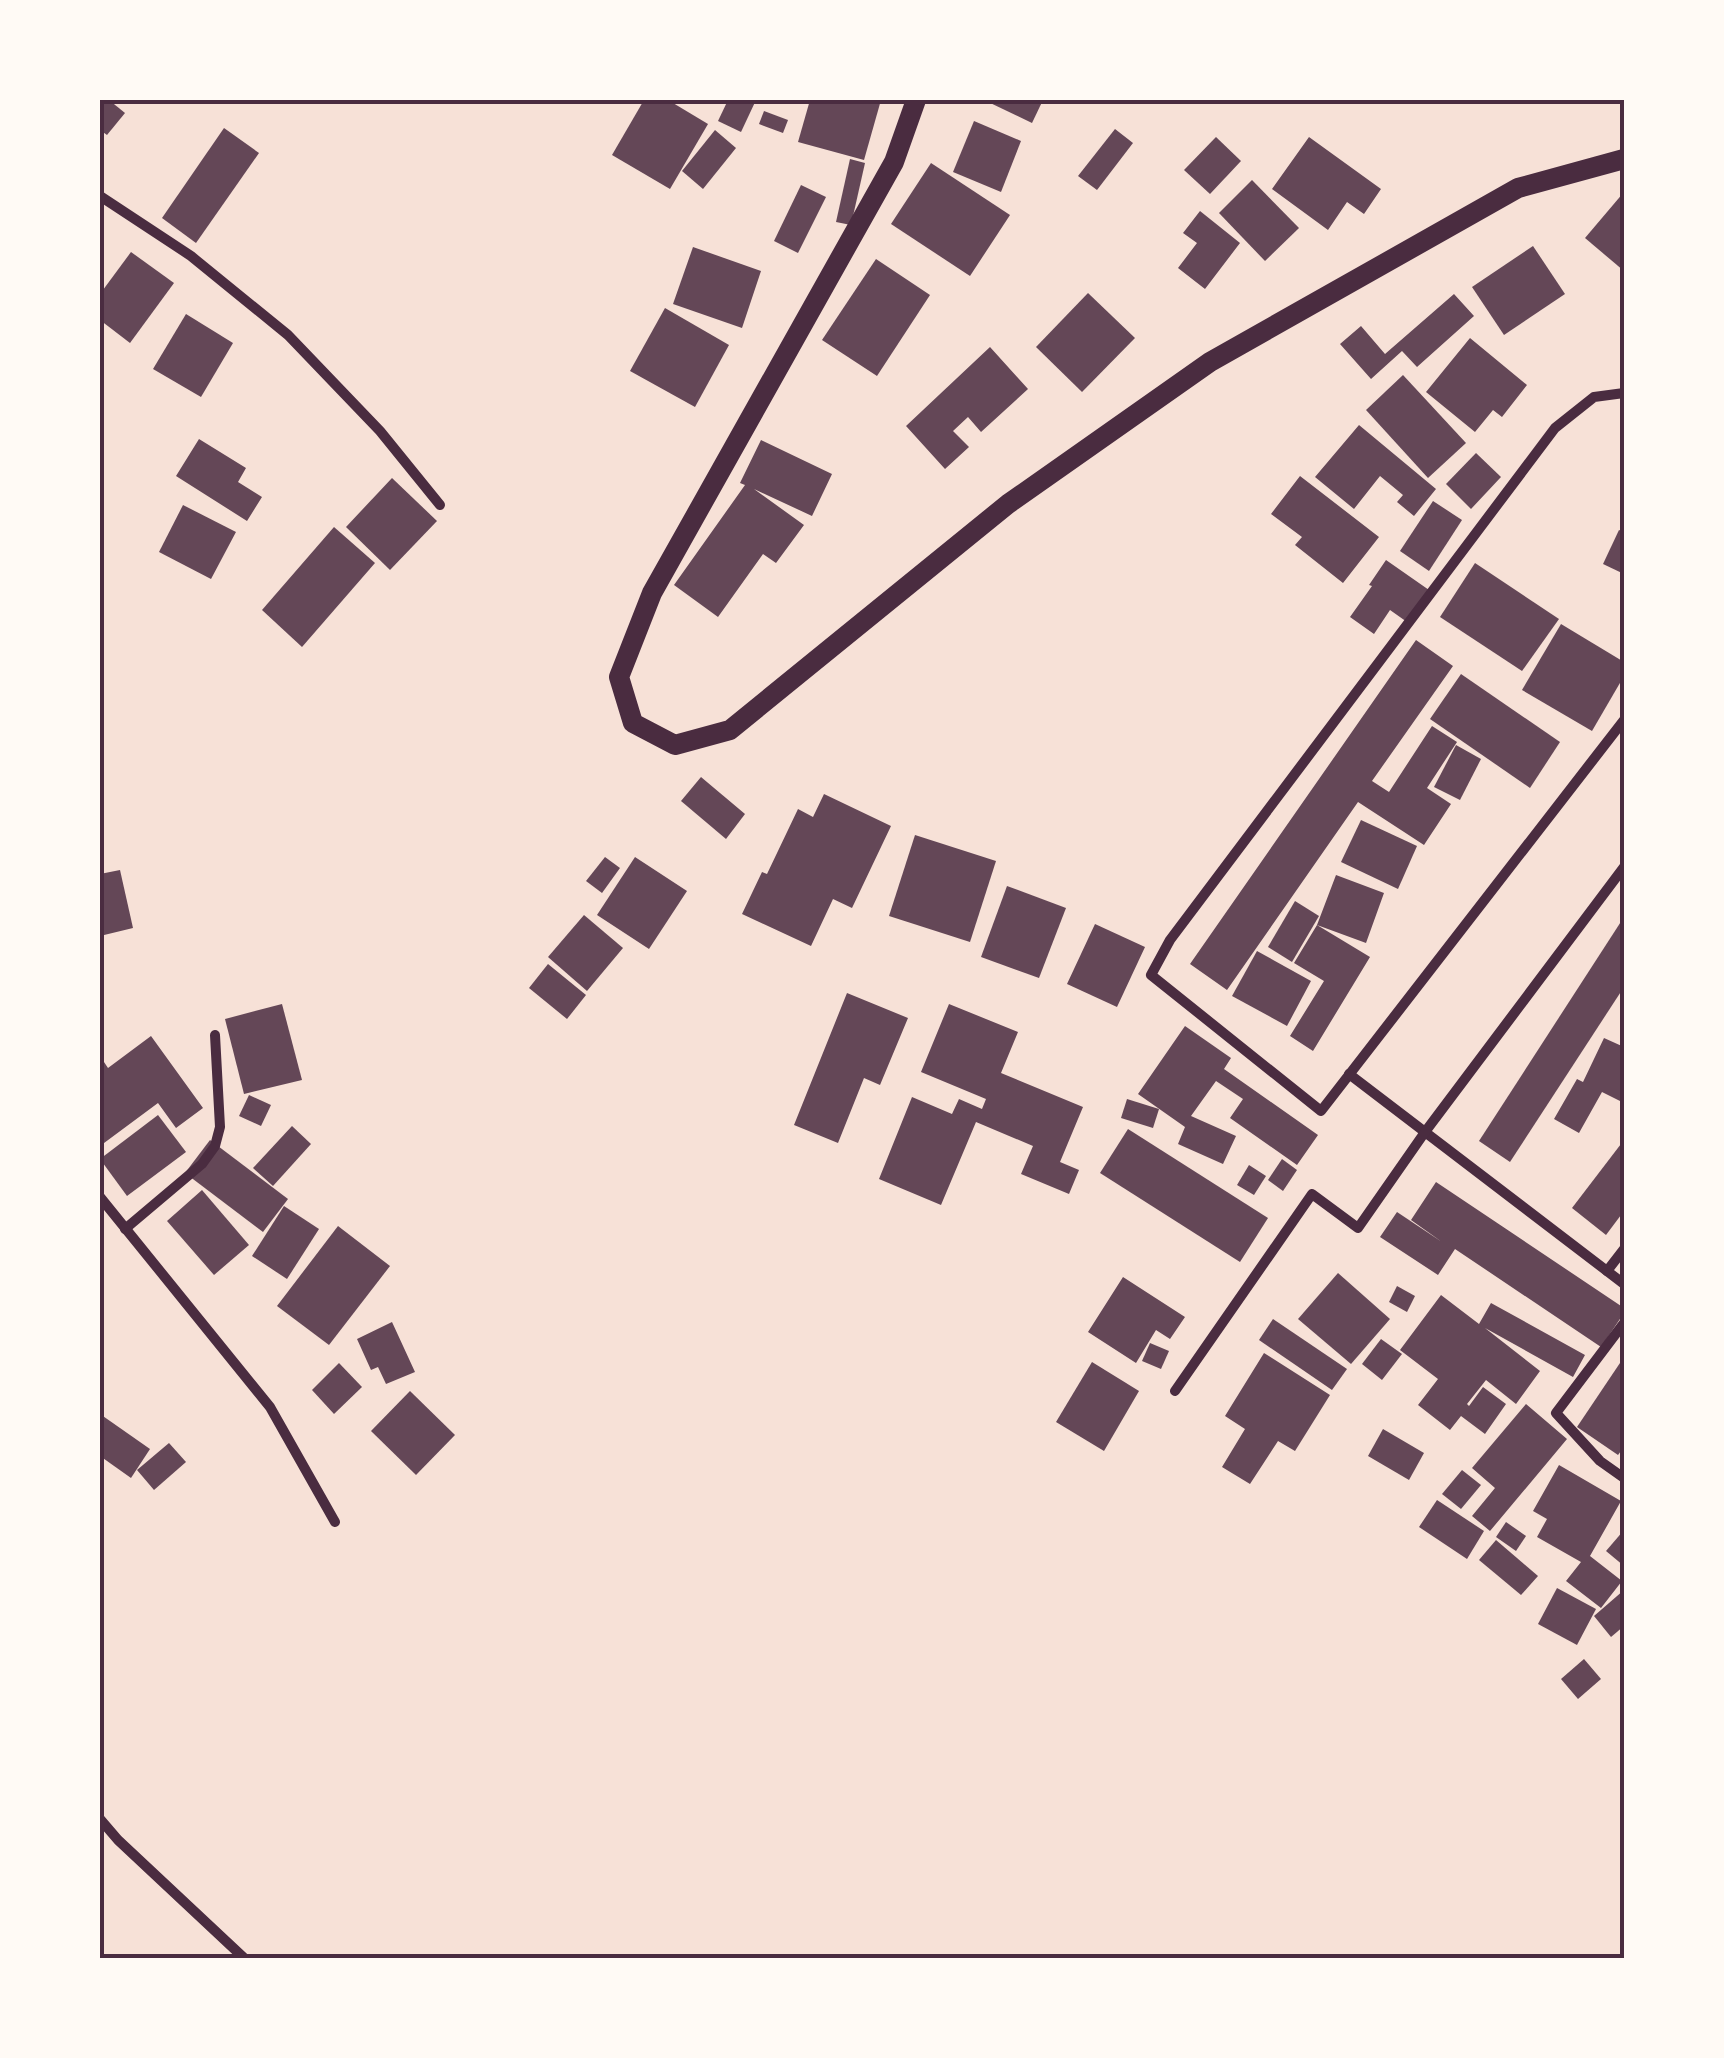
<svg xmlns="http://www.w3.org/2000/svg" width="1724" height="2058" viewBox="0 0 1724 2058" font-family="Raleway,sans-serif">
<rect width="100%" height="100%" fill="#f7e1d7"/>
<!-- building -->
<g fill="#644757">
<polygon points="100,100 109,100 125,113 107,135 100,130"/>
<polygon points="644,100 668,100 708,124 670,189 612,155"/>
<polygon points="728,100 756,100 741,132 718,121"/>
<polygon points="810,100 881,100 864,160 798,142"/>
<polygon points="984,100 1043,100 1032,123"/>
<polygon points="764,111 788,120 783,133 759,124"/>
<polygon points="974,121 1021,141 1001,192 953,172"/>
<polygon points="224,128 259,153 196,243 162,218"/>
<polygon points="1115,129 1133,143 1097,190 1078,176"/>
<polygon points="715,130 736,148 703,189 682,171"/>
<polygon points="1216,137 1241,161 1210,194 1184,170"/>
<polygon points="1309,137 1381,189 1364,214 1347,202 1328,230 1272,189"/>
<polygon points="850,159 865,163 851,225 836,222"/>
<polygon points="931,163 1010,215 970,276 891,224"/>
<polygon points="1252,180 1299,228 1265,261 1219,213"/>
<polygon points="801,185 826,197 798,253 774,241"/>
<polygon points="1624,192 1624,271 1585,238"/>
<polygon points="1200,211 1240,243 1205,289 1178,268 1197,243 1183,233"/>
<polygon points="1533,246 1565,294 1504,335 1472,287"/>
<polygon points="693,247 761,271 742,328 673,304"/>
<polygon points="131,252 174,283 130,343 100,320 100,294"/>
<polygon points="876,259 930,295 877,376 822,340"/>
<polygon points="1088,293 1135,338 1082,392 1036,347"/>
<polygon points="1454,294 1474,316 1417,367 1402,351 1371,379 1340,344 1361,326 1385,354"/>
<polygon points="665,308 729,345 695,407 630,371"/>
<polygon points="186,314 233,343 201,397 153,369"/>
<polygon points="1470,338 1527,385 1502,417 1493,410 1475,432 1426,392"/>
<polygon points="990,347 1028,389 981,432 968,417 953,431 969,447 945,469 906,426"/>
<polygon points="1403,375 1466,443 1428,478 1366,410"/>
<polygon points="1359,425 1436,489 1414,516 1397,502 1403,495 1380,476 1354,509 1315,477"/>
<polygon points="199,439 246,468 238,482 262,497 247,521 176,476"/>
<polygon points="761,440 832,474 812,516 754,489 804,525 776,563 763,554 718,617 674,585 745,485 740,483"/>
<polygon points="1476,453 1501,477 1471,509 1446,484"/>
<polygon points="1300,476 1379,537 1343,583 1295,545 1302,537 1271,514"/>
<polygon points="392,478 437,521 390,570 346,527"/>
<polygon points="1433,501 1462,520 1429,571 1400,551"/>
<polygon points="183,505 236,532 211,579 159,552"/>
<polygon points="334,527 375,563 302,647 262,610"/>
<polygon points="1619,530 1624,532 1624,574 1603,564"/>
<polygon points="1386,560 1429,590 1407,622 1390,610 1374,634 1350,617 1372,586 1369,585"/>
<polygon points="1475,563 1559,619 1522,671 1440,617"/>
<polygon points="1561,624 1624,662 1624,676 1592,731 1522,690"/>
<polygon points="1416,640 1453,666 1372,781 1389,792 1432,726 1457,742 1427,788 1451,804 1424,845 1358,802 1227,990 1190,964"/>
<polygon points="1461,674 1560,742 1530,788 1430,719"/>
<polygon points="1456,745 1481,759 1460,800 1434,787"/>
<polygon points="701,777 745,814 726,839 681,801"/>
<polygon points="824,794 891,826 852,908 833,899 811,946 742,914 762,872 767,874 798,809 813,817"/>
<polygon points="1361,820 1417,846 1398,889 1341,862"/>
<polygon points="915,835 996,861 970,942 889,916"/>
<polygon points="605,857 620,868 602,893 586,881"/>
<polygon points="635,857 687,891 649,949 597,915"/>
<polygon points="120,870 133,928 100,936 100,874"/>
<polygon points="1336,875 1384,893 1366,943 1317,925 1370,957 1313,1051 1290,1036 1324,981 1294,963 1317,925"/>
<polygon points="1007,886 1066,908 1039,978 981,957"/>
<polygon points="1295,901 1319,916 1292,962 1268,947"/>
<polygon points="584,915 623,948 587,991 548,957"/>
<polygon points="1624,917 1624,987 1510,1162 1479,1141"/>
<polygon points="1095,924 1145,947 1117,1007 1067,984"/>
<polygon points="1257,951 1311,981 1287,1026 1232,996"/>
<polygon points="548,964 586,995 567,1019 529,988"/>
<polygon points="847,993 908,1018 880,1085 864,1078 838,1143 794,1125"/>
<polygon points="282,1004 302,1080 244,1094 225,1019"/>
<polygon points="949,1004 1018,1032 1001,1073 1083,1107 1060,1162 1079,1170 1069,1194 1021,1174 1033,1146 976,1122 941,1205 879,1179 912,1097 952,1114 959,1099 982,1109 986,1099 921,1072"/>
<polygon points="1185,1026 1231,1058 1224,1069 1318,1135 1297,1165 1230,1118 1243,1099 1216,1081 1191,1116 1236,1136 1223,1164 1178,1144 1185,1127 1138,1094"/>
<polygon points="151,1036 203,1108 176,1128 158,1103 100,1146 100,1056 108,1068"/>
<polygon points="1604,1038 1624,1047 1624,1103 1602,1092 1579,1133 1554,1119 1577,1079 1583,1082"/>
<polygon points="249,1095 271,1105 261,1126 239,1116"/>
<polygon points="1127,1099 1159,1109 1153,1128 1121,1118"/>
<polygon points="158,1115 186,1152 127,1196 100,1159"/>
<polygon points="292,1126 311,1144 273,1186 253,1168"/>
<polygon points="1128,1129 1268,1218 1240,1262 1100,1173"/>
<polygon points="210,1140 288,1199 263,1232 185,1173"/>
<polygon points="1624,1140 1624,1211 1606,1235 1572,1208"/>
<polygon points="1282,1159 1297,1170 1283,1191 1268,1180"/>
<polygon points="1249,1165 1266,1176 1254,1195 1237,1185"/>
<polygon points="1436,1182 1624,1308 1624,1313 1601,1347 1455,1249 1438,1275 1380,1237 1397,1212 1442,1242 1411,1220"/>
<polygon points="202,1190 249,1245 214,1275 167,1221"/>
<polygon points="284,1206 319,1229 287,1279 252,1256"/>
<polygon points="338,1226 390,1266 329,1345 277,1306"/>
<polygon points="1338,1273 1390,1319 1351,1364 1298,1319"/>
<polygon points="1123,1277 1185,1317 1170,1339 1156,1330 1136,1363 1088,1332"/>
<polygon points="1397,1286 1415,1296 1407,1312 1389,1302"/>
<polygon points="1441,1295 1479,1324 1491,1303 1585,1355 1573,1377 1485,1328 1540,1371 1516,1404 1486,1380 1467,1404 1469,1406 1483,1387 1506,1404 1485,1434 1461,1416 1450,1430 1418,1405 1438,1379 1400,1350"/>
<polygon points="1273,1319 1347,1369 1332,1390 1259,1340"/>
<polygon points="392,1322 415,1372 386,1384 378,1367 371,1370 357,1339"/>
<polygon points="1381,1339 1402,1354 1382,1380 1362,1364"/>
<polygon points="1150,1343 1169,1351 1161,1369 1142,1361"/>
<polygon points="1264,1353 1330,1395 1295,1451 1278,1441 1250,1484 1222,1467 1245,1429 1225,1416"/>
<polygon points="1624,1357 1624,1447 1618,1455 1577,1427"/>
<polygon points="1092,1362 1139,1391 1104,1451 1056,1422"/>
<polygon points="339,1363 362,1387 334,1414 312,1390"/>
<polygon points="410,1391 455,1435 416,1475 371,1431"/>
<polygon points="1526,1404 1567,1439 1490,1531 1472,1516 1495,1488 1472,1468"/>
<polygon points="100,1414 150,1449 131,1478 100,1456"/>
<polygon points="1383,1429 1424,1453 1409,1480 1368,1456"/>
<polygon points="169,1443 186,1462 154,1490 137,1470"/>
<polygon points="1559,1465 1621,1501 1590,1556 1622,1581 1601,1608 1566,1581 1581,1562 1537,1537 1547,1519 1533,1511"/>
<polygon points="1462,1470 1481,1485 1461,1509 1442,1494"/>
<polygon points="1437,1500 1484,1531 1467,1559 1419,1527"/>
<polygon points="1506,1522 1526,1536 1516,1551 1496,1537"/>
<polygon points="1624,1530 1624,1566 1606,1551"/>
<polygon points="1496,1540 1538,1576 1521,1595 1479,1560"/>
<polygon points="1557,1588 1596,1609 1577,1645 1538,1624"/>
<polygon points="1624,1590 1624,1626 1611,1637 1594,1616"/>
<polygon points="1584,1659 1601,1679 1578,1699 1561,1679"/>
</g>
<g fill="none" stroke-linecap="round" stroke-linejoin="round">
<!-- minor -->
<g stroke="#4a2c40" stroke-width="10">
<polyline points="100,196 191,256 288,335 380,431 440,505"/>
<polyline points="1624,393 1594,397 1555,428 1170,940 1151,975 1321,1111 1624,720"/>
<polyline points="1349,1074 1624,1284"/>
<polyline points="100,1197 270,1407 335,1522"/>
<polyline points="125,1229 202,1164 215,1146 220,1127 215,1035"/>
<polyline points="1607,1271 1624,1249"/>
<polyline points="1624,1323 1556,1413 1600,1461 1624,1478"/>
<polyline points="1175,1391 1312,1194 1358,1228 1425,1132 1624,867"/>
<polyline points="100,1819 118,1840 244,1958"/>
</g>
<!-- secondary -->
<polyline stroke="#4a2c40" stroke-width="20" points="916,100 894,162 652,593 619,677 633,723 675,745 730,730 1008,504 1210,362 1518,188 1624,159"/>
</g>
<!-- border -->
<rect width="1724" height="2058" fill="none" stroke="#fffaf5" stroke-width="205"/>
<rect x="102" y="102" width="1520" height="1854" fill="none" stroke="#4a2c40" stroke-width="4"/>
</svg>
